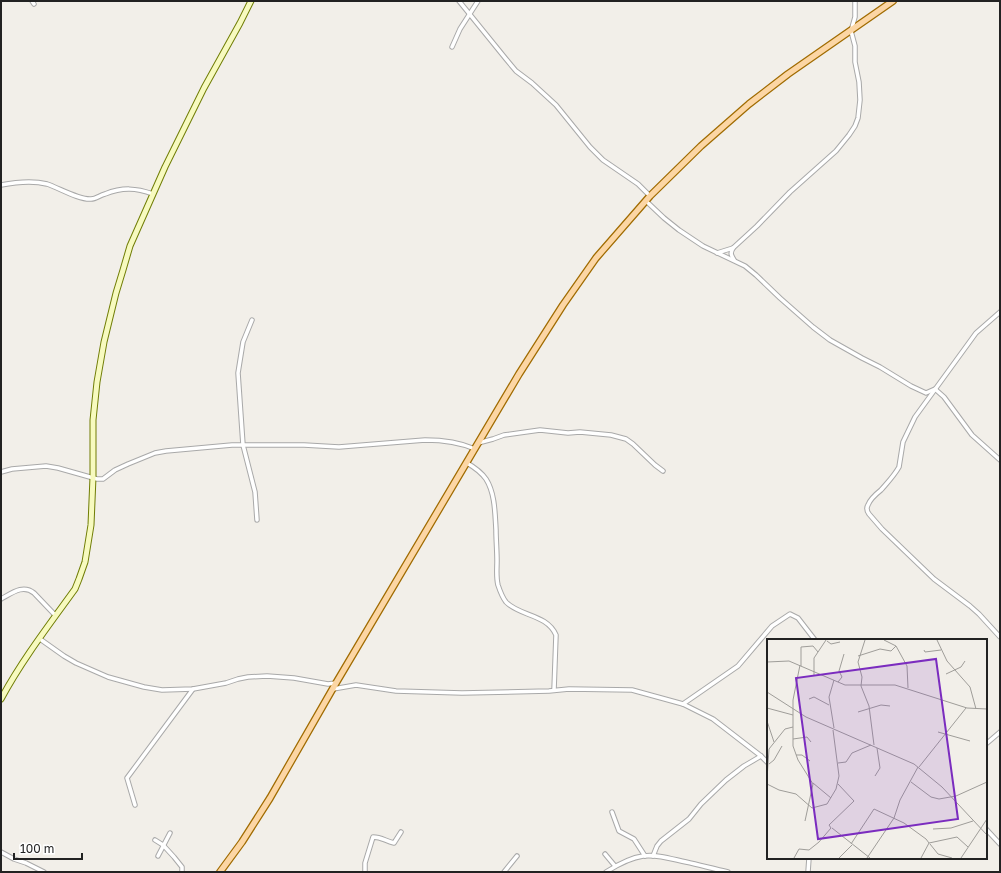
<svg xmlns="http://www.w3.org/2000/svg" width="1001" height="873" viewBox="0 0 1001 873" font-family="'Golos Text',sans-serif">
<rect width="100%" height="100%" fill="#f2efe9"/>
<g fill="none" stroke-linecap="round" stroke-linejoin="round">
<!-- street casing -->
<g stroke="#a9a9a9" stroke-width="5.5">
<g id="street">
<polyline points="32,1 34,4"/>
<polyline points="459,1 506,59 516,71 532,83 556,105 590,147 603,160 638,184 650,196"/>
<polyline points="452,47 460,29 478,1"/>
<path d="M1,185C16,182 32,180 47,184C59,188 79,200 91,199C96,199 100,195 105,194C123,187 136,188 153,194"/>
<polyline points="646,201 664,218 679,230 703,246 745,266 756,275 780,298 813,327 830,340 862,358 880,367 911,386 926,393 935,389 944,397 972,435 1000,460"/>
<polyline points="717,253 733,248"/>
<path d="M734,260C731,255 730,253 733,248L757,226L790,192L836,151L849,135L855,126L858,118L860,100L859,82L855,62V46L851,31L855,17V1"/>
<path d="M1000,312L976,333L915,417L903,442L899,467C894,476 887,483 881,490C876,494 870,499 868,505C866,508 867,511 869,514L882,529L934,579L970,606L979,614L1000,637"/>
<polyline points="252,320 243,342 238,373 243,445 255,492 257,520"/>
<polyline points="478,443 493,439 504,435 540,430 568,433 580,432 611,435 626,439 633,444 655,465 663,471"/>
<path d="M467,463C474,467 481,472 486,479C495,493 495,513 496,530C496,540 497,550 497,561C497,569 496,577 498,585C500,591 502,597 506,602C519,616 547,614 556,635L554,690"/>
<path d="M1,472L12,469L46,466L58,468L97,479H103L115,470L128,464L155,453L166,451L232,445H304L339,447L425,440C443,440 459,442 475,449"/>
<path d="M1,599C12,593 23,584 34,593L55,615"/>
<polyline points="40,639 64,656 76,663 108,677 144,687 162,690 193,689 226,683 238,679 248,677 267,676 294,678 328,684 336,683"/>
<polyline points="333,689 356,685 396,691 462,693 549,691 569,689 632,690 683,704 713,719 761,756 768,763"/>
<polyline points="683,704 738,666 772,626 790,614 798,618 815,640"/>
<polyline points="986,744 1000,732"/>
<polyline points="135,805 127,778 193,689"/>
<polyline points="612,812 619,831 634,839 645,856"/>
<polyline points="986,829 1000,844"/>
<polyline points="155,840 163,845 174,857 182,867 182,872"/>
<polyline points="1,852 14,859 26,863 44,872"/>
<polyline points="605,854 615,866"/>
<polyline points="158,856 170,833"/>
<polyline points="653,856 657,846 661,841 689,819 701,804 726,780 744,766 761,756"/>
<path d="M365,872V863L373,837C382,837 385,841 394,843L401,832"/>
<polyline points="504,872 517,856"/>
<path d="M606,872C617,865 629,858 643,856C657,854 672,859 686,862C700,865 714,869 728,872"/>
<polyline points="808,872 809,858"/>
</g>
</g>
<!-- secondary casing -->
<g stroke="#707d05" stroke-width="7">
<path id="secondary" d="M1,699C22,660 49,625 75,589L79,579L85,562L91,525L93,477V420L97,382L104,342L116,293L123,270L130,246L165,167L204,88L240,23L251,1"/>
</g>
<!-- primary casing -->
<g stroke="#a06b00" stroke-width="8">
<polyline id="primary" points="220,872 242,842 270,798 336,683 519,374 563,305 596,258 650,196 701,146 749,104 788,74 893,1"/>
</g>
<!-- street -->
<use href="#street" stroke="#fff" stroke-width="3.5"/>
<!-- secondary -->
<use href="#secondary" stroke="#f7fabf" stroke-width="5"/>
<!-- primary -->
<use href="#primary" stroke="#fcd6a4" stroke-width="5.5"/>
</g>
<!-- overview -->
<g transform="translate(767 639)">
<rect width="220" height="220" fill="#f2efe9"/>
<path fill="none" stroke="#9f9d99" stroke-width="1" d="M98,1L91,23L95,38L94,47L102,67L107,106M117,1L129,7M170,1L180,22L203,48L209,70M60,2L64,5L73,3M157,11L158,13L174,11M91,17L113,10L124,12L129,7L140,27L141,49M0,23L22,22L78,46H128L200,69L220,70M33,26L26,61V107L31,121L46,145L38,182M34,27V8L46,7L51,13M179,35L194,28L198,22M47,37V19L59,1M71,43L75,38L72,32L77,15M0,53L39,78L147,125L175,148L220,196M42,60L47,58L62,66M0,69L26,76M91,73L114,66L123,67M0,82L7,103M67,89L62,58L67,41M171,93L203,102M26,100L40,98L44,103M29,116H35L43,122M71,124L79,123L85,114L104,106M2,125L7,121L15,107M152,128L199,69M108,137L113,129L110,109M0,140L2,110L18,90L26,88M144,143L164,158L172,160L189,157L220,143M46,144L64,159M0,145L12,151L29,155L45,169L60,165L69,150L72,137L66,91M65,189L103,219M166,190L184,189L206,182M162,204L190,198L201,208M84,205L107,170L137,184L159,200L162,204L154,219M163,205L171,215L185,219M27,219L32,210L42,211L52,203L64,189L62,186L87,162L71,145M72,219L85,206M100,219L127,179L133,161L151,128M194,219L220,180"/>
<path fill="#7b2cbf" fill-opacity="0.15" stroke="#7b2cbf" stroke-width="2" d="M169,20L191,180L51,200L29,39Z"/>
<rect width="220" height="220" fill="none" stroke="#222" stroke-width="2"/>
</g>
<!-- border -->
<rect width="1001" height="873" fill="none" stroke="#222222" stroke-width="4"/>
<!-- scale -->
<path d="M14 853v6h68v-6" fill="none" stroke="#222222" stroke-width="2"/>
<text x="20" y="853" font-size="12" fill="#222222" stroke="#ffffff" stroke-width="3" paint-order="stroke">100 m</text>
</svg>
